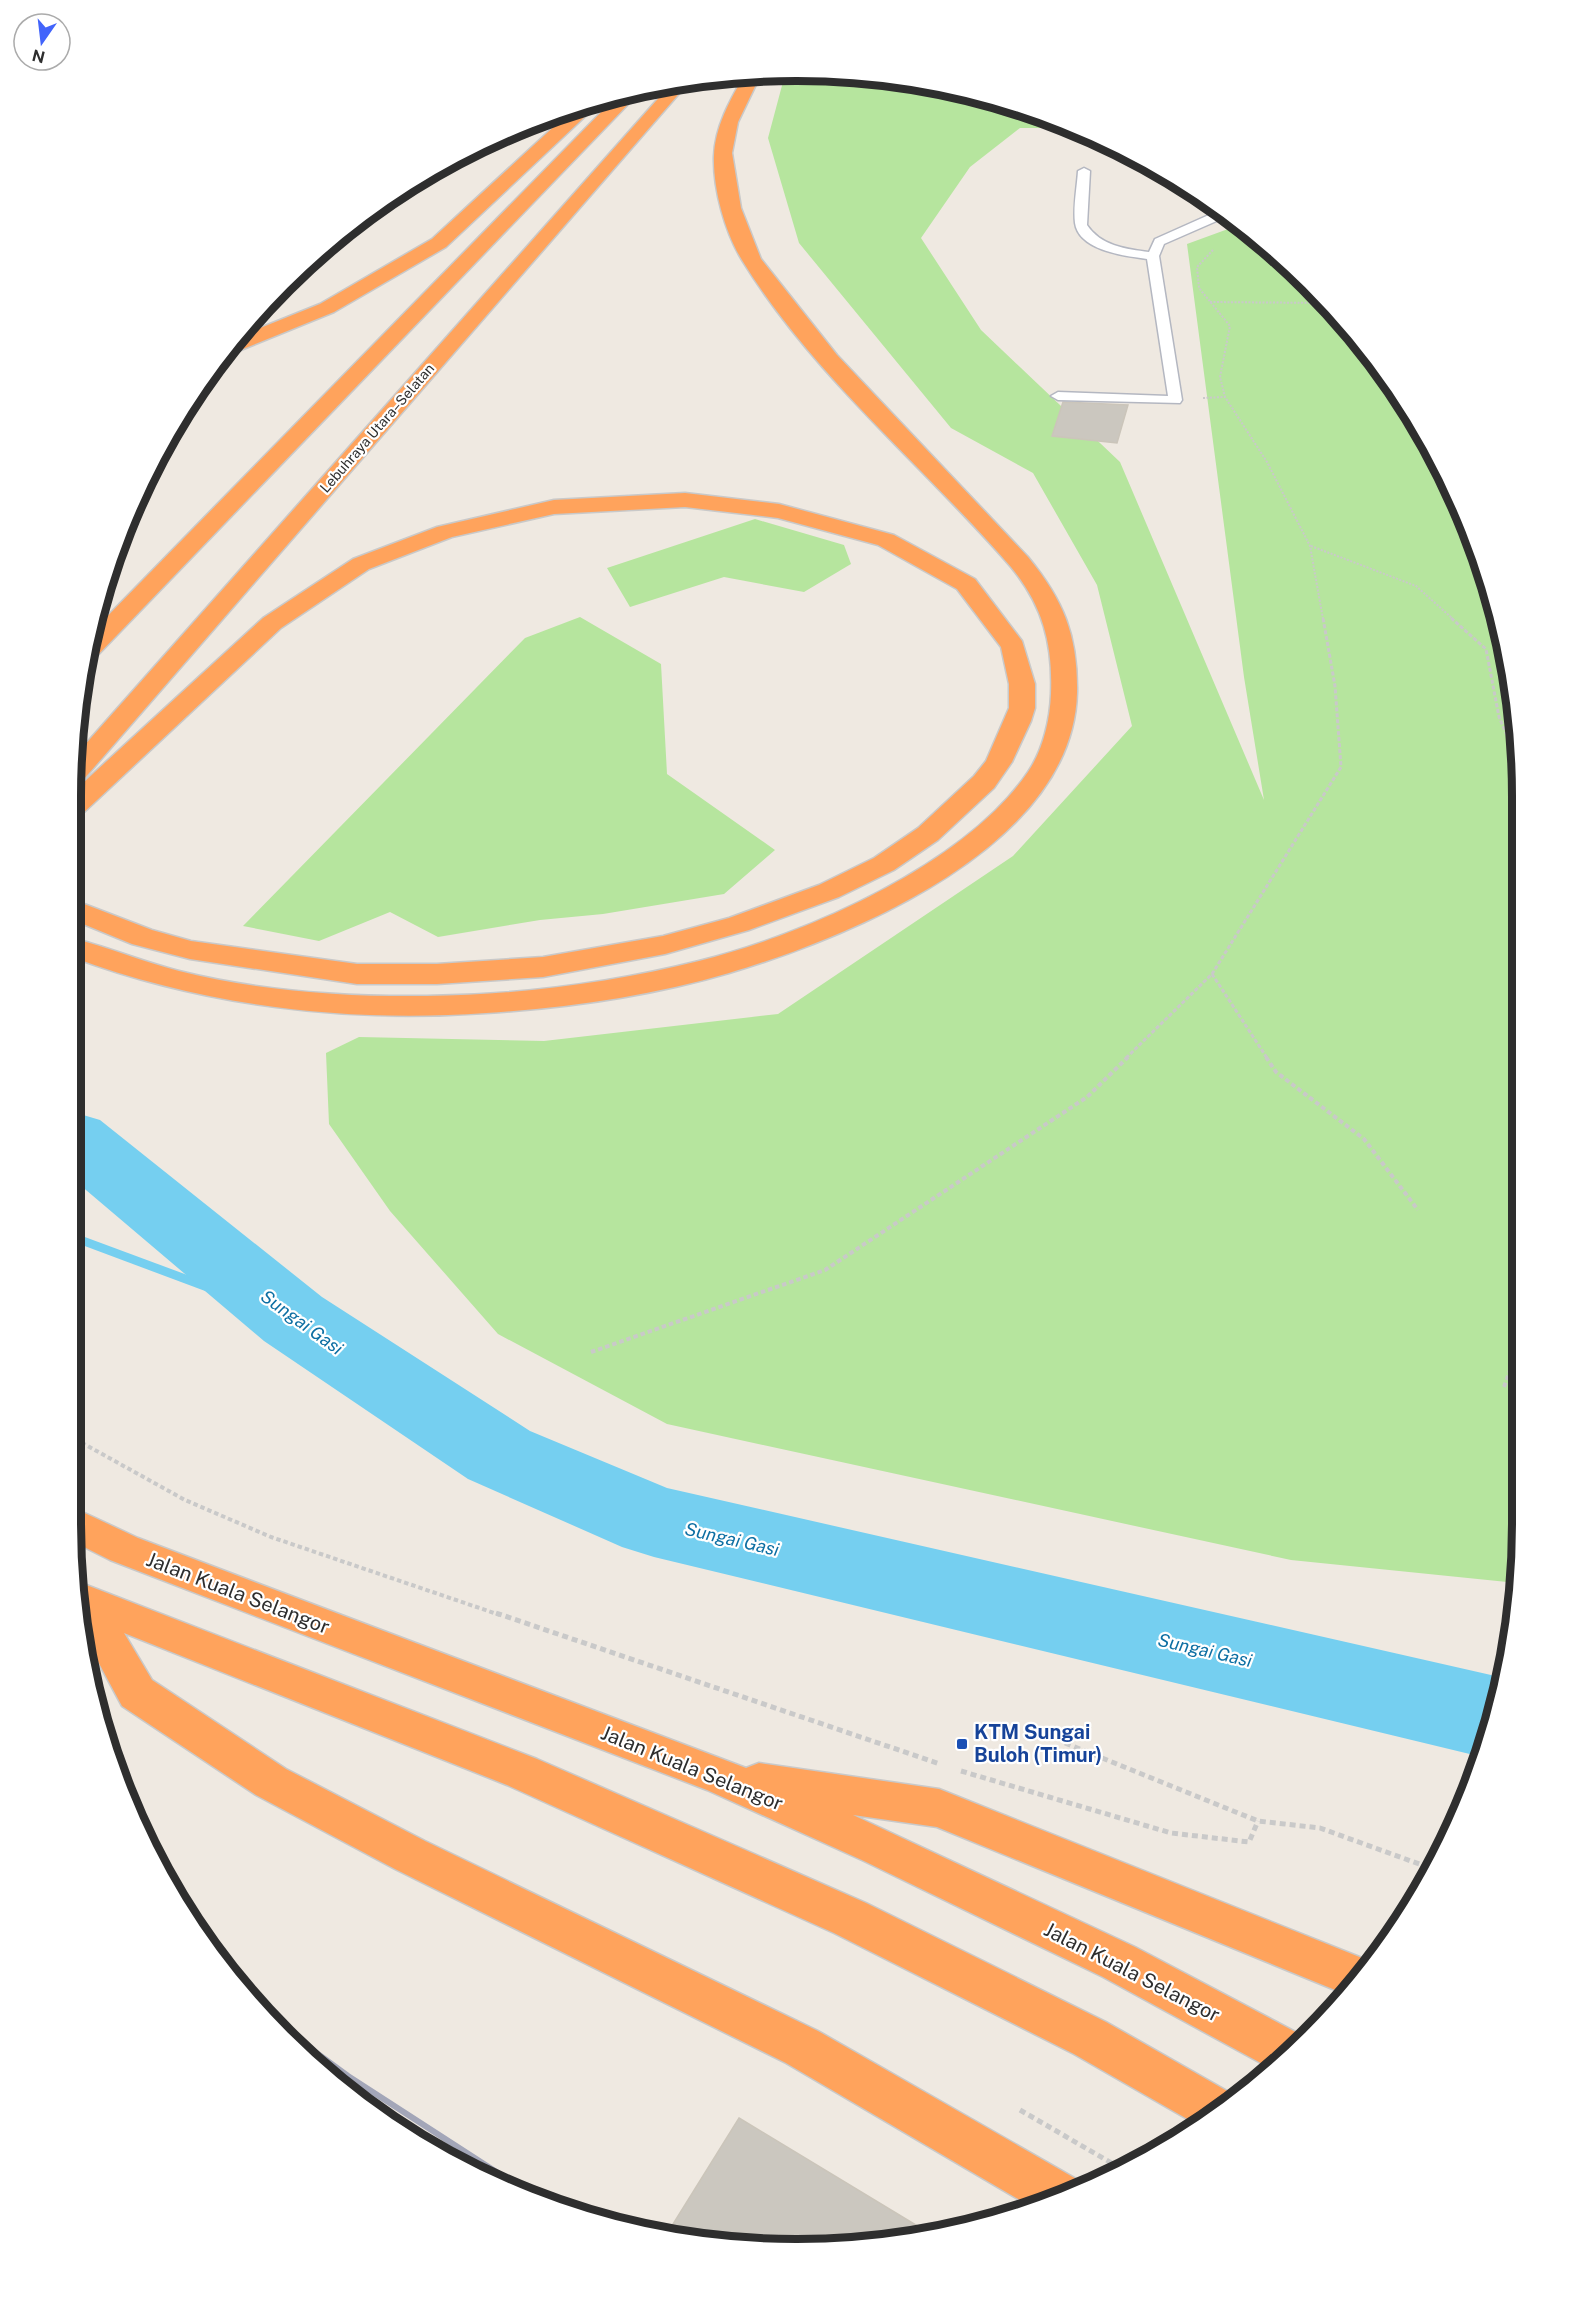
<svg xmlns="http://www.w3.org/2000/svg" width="1593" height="2320" viewBox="0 0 1593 2320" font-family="'Public Sans',sans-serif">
<rect width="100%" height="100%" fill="#efe9e1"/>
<!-- green -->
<g fill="#b6e59e">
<polygon points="788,71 938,84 1078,128 1020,128 970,167 921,238 981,330 1120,462 1264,800 1244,677 1187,244 1239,225 1310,283 1400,393 1467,518 1508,655 1522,797 1522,1523 1517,1583 1291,1560 667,1424 498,1334 390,1211 329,1124 326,1053 359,1037 544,1041 778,1014 1013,856 1132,726 1097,585 1033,473 951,428 799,243 768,138 784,78"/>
<polygon points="755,519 844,545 851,564 804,592 724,577 630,607 607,568"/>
<polygon points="580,617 661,664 667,774 775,850 724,894 603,914 540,920 438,937 390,912 319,941 243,926 525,638"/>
</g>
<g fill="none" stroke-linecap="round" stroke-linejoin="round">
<!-- stream -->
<polygon fill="#75cff0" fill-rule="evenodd" points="74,1233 298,1316 299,1319 298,1322 288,1322 74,1242"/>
<!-- river -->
<polygon fill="#75cff0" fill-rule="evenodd" points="73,1112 100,1120 322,1297 530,1431 667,1488 1491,1675 1504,1680 1478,1756 654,1557 622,1547 468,1479 264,1341 73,1179"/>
</g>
<!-- building -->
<g fill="#cbc7bf" stroke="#cbc5ba" stroke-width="1.5">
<polygon points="1063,402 1128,405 1117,443 1052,436"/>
<polygon points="739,2118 934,2236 749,2248 665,2237"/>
</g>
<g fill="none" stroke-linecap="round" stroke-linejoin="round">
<!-- lane casing -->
<g stroke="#b4b7c1" stroke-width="3">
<path id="lane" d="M1084,168L1090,171L1087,225C1101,246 1126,249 1149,252L1155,239L1220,210L1228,216L1164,244L1159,256L1182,400L1180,403L1058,400L1051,396L1058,392L1168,396L1147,259C1126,256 1079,251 1075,223C1073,207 1077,187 1078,171Z"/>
</g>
<!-- highway casing -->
<g stroke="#c9c9c9" stroke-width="3">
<g id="highway">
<path d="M761,74L738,122L732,153L741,208L761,259L837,355L1028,557C1064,601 1078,636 1077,693C1073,846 852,936 729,973C651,996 567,1008 486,1013C346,1023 204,1006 72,957V938C108,947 143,962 179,971C259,991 345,997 427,996C517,995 611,983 699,961C805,935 966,864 1028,772C1043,750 1050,720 1051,694C1053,644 1043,606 1011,567C923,465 813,376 742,260C725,232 713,189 714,156C715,127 730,100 744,76Z"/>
<polygon points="690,81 83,780 72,782 75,756 672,83"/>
<polygon points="637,90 636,96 93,660 84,663 92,632 617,96"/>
<polygon points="594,103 593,109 446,247 334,312 231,354 220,355 235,338 320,304 432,239 572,110"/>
<polygon points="685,493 779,504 894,535 975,579 1022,641 1035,684 1035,708 1031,721 1012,762 994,788 938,840 894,870 839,897 749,930 665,954 543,977 437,984 357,984 190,959 132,944 71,919 71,899 152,930 191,941 357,964 437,964 543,957 663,936 729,918 819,885 874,858 918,828 974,776 986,761 1009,708 1009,684 1001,647 957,589 878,545 778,518 685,507 554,514 452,537 369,569 281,628 81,815 71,817 71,794 263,618 353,559 437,527 554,500"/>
<polygon points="76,1509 138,1538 746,1768 759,1763 939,1789 1372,1962 1345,1994 937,1827 853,1815 1135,1947 1305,2037 1307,2039 1270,2068 1103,1977 864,1861 707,1790 110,1560 76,1543"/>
<polygon points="76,1581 537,1759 866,1903 1106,2022 1234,2095 1196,2124 1074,2054 834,1933 507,1785 124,1633 152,1680 286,1769 425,1841 818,2031 1078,2180 1081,2188 1035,2209 786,2063 395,1869 256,1795 122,1706 79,1626"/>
</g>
</g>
<!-- path-far3 -->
<g stroke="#c9c9c9" stroke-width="2" stroke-dasharray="2 1.5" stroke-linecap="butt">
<polyline points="1213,250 1197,267 1199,288 1230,326 1220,377 1225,397"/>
<polyline points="1210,302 1326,303"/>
<polyline points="1203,398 1225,397 1267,462 1310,546 1323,619"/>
<polyline points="1311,546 1416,586 1453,619"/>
</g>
<!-- path-far2 -->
<g stroke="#c9c9c9" stroke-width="3" stroke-dasharray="4 2" stroke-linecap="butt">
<polyline points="1451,618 1486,649 1499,717 1519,762"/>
<polyline points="1212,974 1267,1058"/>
<polyline points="1126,1058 1212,974 1341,767 1335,686 1323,618"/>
</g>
<!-- path-far1 -->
<g stroke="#c9c9c9" stroke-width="4" stroke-dasharray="4.5 3" stroke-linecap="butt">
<polyline points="1266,1057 1276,1072 1364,1139 1418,1210"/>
<polyline points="591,1352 825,1270 1087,1097 1128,1057"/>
<polyline points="1504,1387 1522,1337"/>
<polyline points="75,1439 185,1500 271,1537 500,1615"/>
</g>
<!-- path -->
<g stroke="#c9c9c9" stroke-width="5" stroke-dasharray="6 4" stroke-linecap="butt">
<polyline points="496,1613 940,1764"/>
<polyline points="1065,1743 1258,1821 1320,1828 1433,1869"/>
<polyline points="961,1771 1171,1833 1249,1842 1258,1821"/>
<polyline points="1020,2110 1122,2169"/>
</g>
<!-- lane -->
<use href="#lane" fill="#fff" fill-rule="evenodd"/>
<!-- highway -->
<use href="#highway" fill="#ffa35c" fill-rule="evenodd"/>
<!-- rail -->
<polyline stroke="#a3a6b8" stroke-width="6" points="266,2016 348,2076 541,2201"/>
</g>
<!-- markers -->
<rect fill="#1a4fb4" stroke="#fff" stroke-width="2" x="956" y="1738" width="12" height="12" rx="3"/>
<g text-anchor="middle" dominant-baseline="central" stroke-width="4.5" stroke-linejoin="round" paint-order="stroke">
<!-- far-street labels -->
<g font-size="14" fill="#2e2e2e" stroke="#fff">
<text transform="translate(377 428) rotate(-49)">Lebuhraya Utara–Selatan</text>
</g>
<!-- water labels -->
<g font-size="18" font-style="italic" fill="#0d6fa3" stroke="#fff">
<text transform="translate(302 1322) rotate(36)">Sungai Gasi</text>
<text transform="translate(732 1539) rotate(13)">Sungai Gasi</text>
<text transform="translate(1205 1650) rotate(13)">Sungai Gasi</text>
</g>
<!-- near-street labels -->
<g font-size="20" fill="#2e2e2e" stroke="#fff">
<text transform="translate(238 1593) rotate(21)">Jalan Kuala Selangor</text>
<text transform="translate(692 1768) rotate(22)">Jalan Kuala Selangor</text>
<text transform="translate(1132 1972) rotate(27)">Jalan Kuala Selangor</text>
</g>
<!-- near-transit labels -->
<g font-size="20" font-weight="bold" fill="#164399" stroke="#fff" text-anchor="start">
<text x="974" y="1732">KTM Sungai<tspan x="974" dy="23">Buloh (Timur)</tspan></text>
</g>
</g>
<!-- crop -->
<path d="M0 0H1593V2320H0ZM796 81H797A715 715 0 0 1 1512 796V1524A715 715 0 0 1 797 2239H796A715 715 0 0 1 81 1524V796A715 715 0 0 1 796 81Z" fill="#fff" fill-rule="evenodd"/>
<path fill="none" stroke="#2e2e2e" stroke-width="8" d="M796 81H797A715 715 0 0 1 1512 796V1524A715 715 0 0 1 797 2239H796A715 715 0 0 1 81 1524V796A715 715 0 0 1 796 81Z"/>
<!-- north arrow -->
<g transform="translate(42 42) rotate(194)"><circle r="28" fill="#ffffff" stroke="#ababab" stroke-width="1.5"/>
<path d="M0-4.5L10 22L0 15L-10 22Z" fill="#4264fb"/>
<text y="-9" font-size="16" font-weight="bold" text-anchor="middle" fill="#2e2e2e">N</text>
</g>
</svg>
